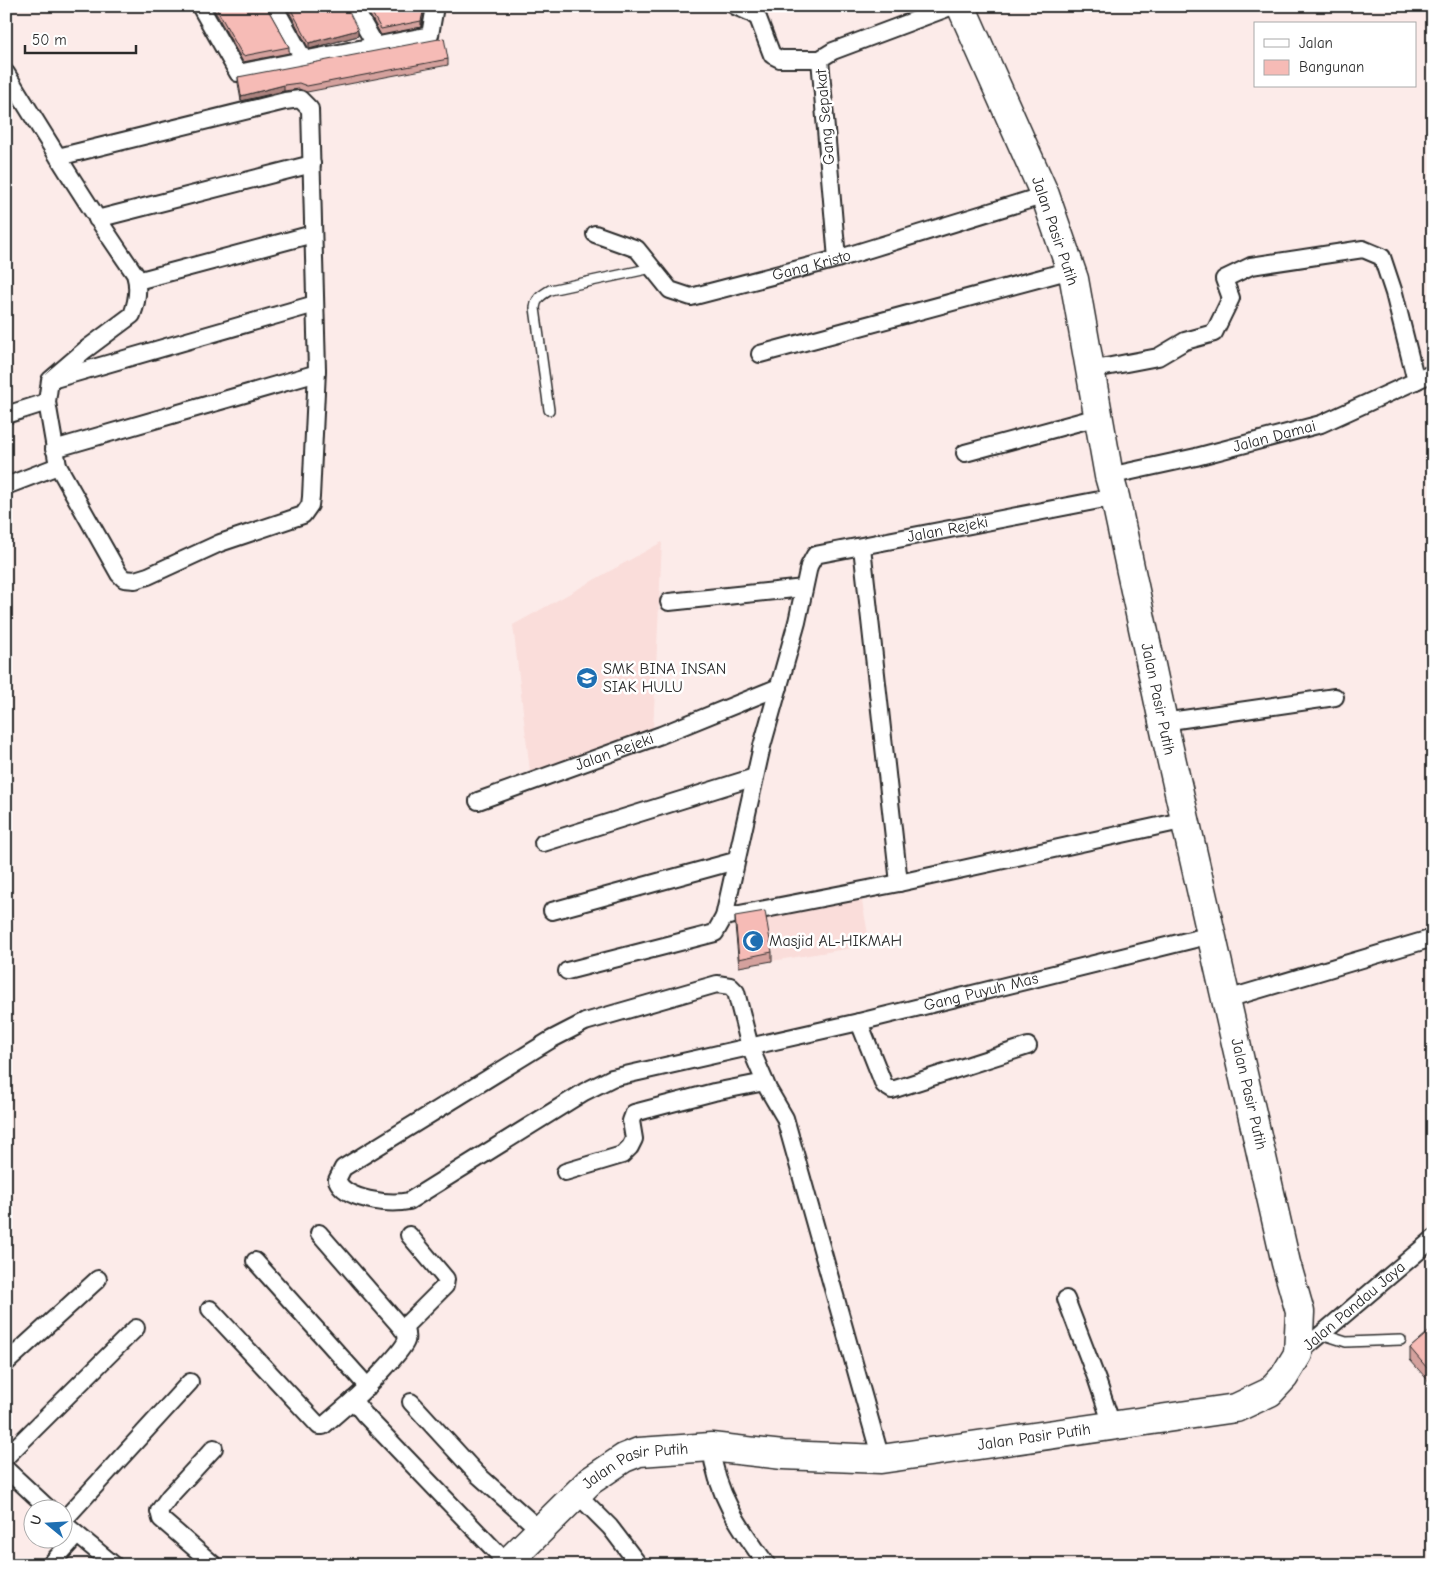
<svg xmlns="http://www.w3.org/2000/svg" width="1439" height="1571" viewBox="0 0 1439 1571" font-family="'Comic Neue',sans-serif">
<rect width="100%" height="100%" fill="#fcebe9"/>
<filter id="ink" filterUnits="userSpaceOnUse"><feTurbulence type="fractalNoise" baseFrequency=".02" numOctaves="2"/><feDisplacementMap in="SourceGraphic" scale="10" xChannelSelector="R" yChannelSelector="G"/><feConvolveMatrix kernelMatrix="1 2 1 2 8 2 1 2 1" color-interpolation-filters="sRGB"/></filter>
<g filter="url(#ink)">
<!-- built -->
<g fill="#faddda">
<polygon points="662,542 653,731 531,780 513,625"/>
<polygon points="861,896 870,945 772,961 765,916"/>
</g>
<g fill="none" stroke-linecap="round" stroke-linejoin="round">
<!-- service casing -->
<g stroke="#2b2b2b" stroke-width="12">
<g id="service">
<path d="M549,410L535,308C536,298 542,295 550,290L652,268"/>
<polyline points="1321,1334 1346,1342 1401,1340"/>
</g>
</g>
<!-- minor casing -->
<g stroke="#2b2b2b" stroke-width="20">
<g id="minor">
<polyline points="200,6 238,73 430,35 434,12 431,6"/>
<polyline points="274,6 304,60"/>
<polyline points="353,6 376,46"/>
<polyline points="735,6 751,13 758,18 772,55 780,59 820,59"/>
<path d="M6,73C48,141 89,208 135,274C139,287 137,302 132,315L85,350L50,380L47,402L58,466L119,574L124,579L135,580L148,576L220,543L303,515L310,505L311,497L317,370L310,109L300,99L285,101L58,157"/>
<polyline points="97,219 312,164"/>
<path id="s1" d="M595,234L637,249L670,290L691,297L837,259L1045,195"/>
<polyline points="837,259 820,59 833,51 953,6"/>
<polyline points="137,281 313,234"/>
<polyline points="760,354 1071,270"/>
<polyline points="1090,370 1158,357 1185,341 1214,333 1231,298 1224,279 1251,266 1363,249 1382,257 1394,293 1416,381"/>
<polyline points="55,379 315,304"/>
<polyline points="6,415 47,402"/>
<polyline points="54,449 314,374 317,370"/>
<polyline points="965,453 1098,417"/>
<path id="s2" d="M1109,476L1196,457L1321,424L1433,373"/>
<polyline points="6,486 58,466"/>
<polyline points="862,547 899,883"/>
<polyline points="669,602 804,588"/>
<polyline points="1163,722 1335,697"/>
<path id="s3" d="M478,801L661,735L779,687"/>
<polyline points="543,843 755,777"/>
<polyline points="552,911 735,861"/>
<polyline points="724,917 899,883 1186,820"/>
<path id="s4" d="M567,971L715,933L724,917L762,746L797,622L809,566L815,555L1115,497"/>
<polyline points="1227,999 1433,938"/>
<polyline points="859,1022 884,1085 892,1090 1028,1046"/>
<polyline points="565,1172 622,1155 630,1147 634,1139 631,1121 634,1113 714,1092 765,1082"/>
<path d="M319,1233L406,1333C406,1336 407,1339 406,1341C403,1351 362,1393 353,1400L364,1414L507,1563"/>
<polyline points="255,1261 368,1387"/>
<polyline points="1066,1299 1097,1380 1112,1425"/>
<polyline points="210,1309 319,1426 323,1426 353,1400"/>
<polyline points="402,1329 445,1286 446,1279 409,1235"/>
<path id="s5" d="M1298,1354L1433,1239"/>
<polyline points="6,1363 98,1279"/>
<polyline points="411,1402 477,1474 540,1530"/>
<path d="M711,1447C716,1494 740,1528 767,1565"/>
<polyline points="6,1457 136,1328"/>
<path id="s6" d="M881,1459L785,1118L768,1089L750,1047L736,992L730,986L717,984L585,1022L552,1039L343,1168L337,1180C345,1200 389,1205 409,1201L584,1092L612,1078L859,1022L1211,935"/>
<polyline points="6,1469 48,1508"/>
<polyline points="577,1494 610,1527 639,1565"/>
<polyline points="62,1522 190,1382"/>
<polyline points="62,1522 114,1565"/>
<polyline points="50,1565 77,1535"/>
<polyline points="214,1565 161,1519 159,1511 169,1497 214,1448"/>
</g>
</g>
<!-- trunk casing -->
<g stroke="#2b2b2b" stroke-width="31">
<g id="trunk">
<path id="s7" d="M505,1565L590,1481L624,1458L639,1452L711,1447L783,1455L881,1459L1236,1408L1270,1392L1284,1377L1298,1354L1300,1312L1286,1263L1167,740L1115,497L1109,476L1074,279L1045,195L961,6"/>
</g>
</g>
<!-- service -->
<use href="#service" stroke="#fff" stroke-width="9"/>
<!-- minor -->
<use href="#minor" stroke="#fff" stroke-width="16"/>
<!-- trunk -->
<use href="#trunk" stroke="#fff" stroke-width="28"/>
</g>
<!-- wall -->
<g fill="#d4a19d" stroke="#2b2b2b">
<polygon points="212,6 266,6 289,47 289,53 243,62"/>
<polygon points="286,6 346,6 358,36 309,49"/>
<polygon points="365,6 423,6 424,14 421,27 381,35"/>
<polygon points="448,59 448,65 307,92 299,89 284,91 241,101 238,83 238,77"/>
<polygon points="735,916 772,952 772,961 739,967 735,925"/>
<polygon points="1433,1328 1433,1386 1410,1360 1410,1348"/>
</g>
<!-- shaded-wall -->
<g fill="#ac837f" stroke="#2b2b2b">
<polygon points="424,8 424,14 421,27 421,21"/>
<polygon points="358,30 358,36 309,49 309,43"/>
<polygon points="284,85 284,91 241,101 241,96"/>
</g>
<!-- building -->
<g fill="#f6bbb6" stroke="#2b2b2b">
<polygon points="215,6 266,6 289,47 243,56"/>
<polygon points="289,6 346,6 358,30 309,43"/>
<polygon points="368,6 423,6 424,8 421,21 381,29"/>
<polygon points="444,38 448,59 307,86 299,83 284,85 241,96 238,77"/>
<polygon points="765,911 772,952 739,959 735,916"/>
<polygon points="1433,1328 1433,1375 1410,1348"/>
</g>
</g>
<!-- icons -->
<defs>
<g id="school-disc" transform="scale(1.125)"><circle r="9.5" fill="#1f6fb2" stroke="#fff"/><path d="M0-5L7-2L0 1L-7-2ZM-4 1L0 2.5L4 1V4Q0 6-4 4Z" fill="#fff"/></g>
<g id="mosque-disc" transform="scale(1.125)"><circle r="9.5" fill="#1f6fb2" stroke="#fff"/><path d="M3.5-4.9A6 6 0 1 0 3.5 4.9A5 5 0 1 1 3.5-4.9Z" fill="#fff"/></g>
</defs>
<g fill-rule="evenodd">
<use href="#school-disc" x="587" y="678"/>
<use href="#mosque-disc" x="753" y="941"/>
</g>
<g text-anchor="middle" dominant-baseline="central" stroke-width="5" stroke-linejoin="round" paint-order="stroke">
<!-- street labels -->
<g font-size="16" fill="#2b2b2b" stroke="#fff">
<text transform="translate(825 117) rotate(-95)">Gang Sepakat</text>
<text transform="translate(1055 231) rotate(71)">Jalan Pasir Putih</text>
<text stroke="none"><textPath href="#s1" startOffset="244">Gang Kristo</textPath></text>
<text stroke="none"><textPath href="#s2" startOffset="170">Jalan Damai</textPath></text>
<text stroke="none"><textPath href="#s4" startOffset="680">Jalan Rejeki</textPath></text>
<text transform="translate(1158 699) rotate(78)">Jalan Pasir Putih</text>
<text stroke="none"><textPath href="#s3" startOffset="145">Jalan Rejeki</textPath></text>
<text stroke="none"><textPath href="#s6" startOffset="1641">Gang Puyuh Mas</textPath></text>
<text transform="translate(1249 1094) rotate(77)">Jalan Pasir Putih</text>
<text stroke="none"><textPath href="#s5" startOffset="74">Jalan Pandau Jaya</textPath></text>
<text stroke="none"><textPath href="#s7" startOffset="574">Jalan Pasir Putih</textPath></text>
<text stroke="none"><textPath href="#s7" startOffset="169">Jalan Pasir Putih</textPath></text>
</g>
<!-- poi labels -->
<g font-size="16" fill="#2b2b2b" stroke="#fff" text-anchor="start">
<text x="603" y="669">SMK BINA INSAN<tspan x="603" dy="18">SIAK HULU</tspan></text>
<text x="769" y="941">Masjid AL-HIKMAH</text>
</g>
</g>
<!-- margin -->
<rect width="1439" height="1571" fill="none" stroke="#fff" stroke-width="25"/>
<rect x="12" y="12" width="1414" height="1546" fill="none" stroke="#2b2b2b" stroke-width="2" filter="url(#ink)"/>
<!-- legend -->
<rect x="1254" y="22" width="162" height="65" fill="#ffffff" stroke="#aaaaaa"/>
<rect x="1264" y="39" width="25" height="8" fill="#ffffff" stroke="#aaaaaa"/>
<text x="1299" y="48" font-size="15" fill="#2b2b2b">Jalan</text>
<rect x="1264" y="60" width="25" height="15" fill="#f6bbb6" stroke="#aaaaaa"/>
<text x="1299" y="72" font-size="15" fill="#2b2b2b">Bangunan</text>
<!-- north arrow -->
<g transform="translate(48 1524) rotate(288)"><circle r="24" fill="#ffffff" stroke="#aaaaaa"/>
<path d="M0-4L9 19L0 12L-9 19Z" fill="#1f6fb2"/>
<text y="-8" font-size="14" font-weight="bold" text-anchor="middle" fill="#2b2b2b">U</text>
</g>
<!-- scale -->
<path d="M25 45v8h111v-8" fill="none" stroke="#2b2b2b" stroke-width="2.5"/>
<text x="32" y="45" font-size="15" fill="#2b2b2b" stroke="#ffffff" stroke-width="4" paint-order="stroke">50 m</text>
</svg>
